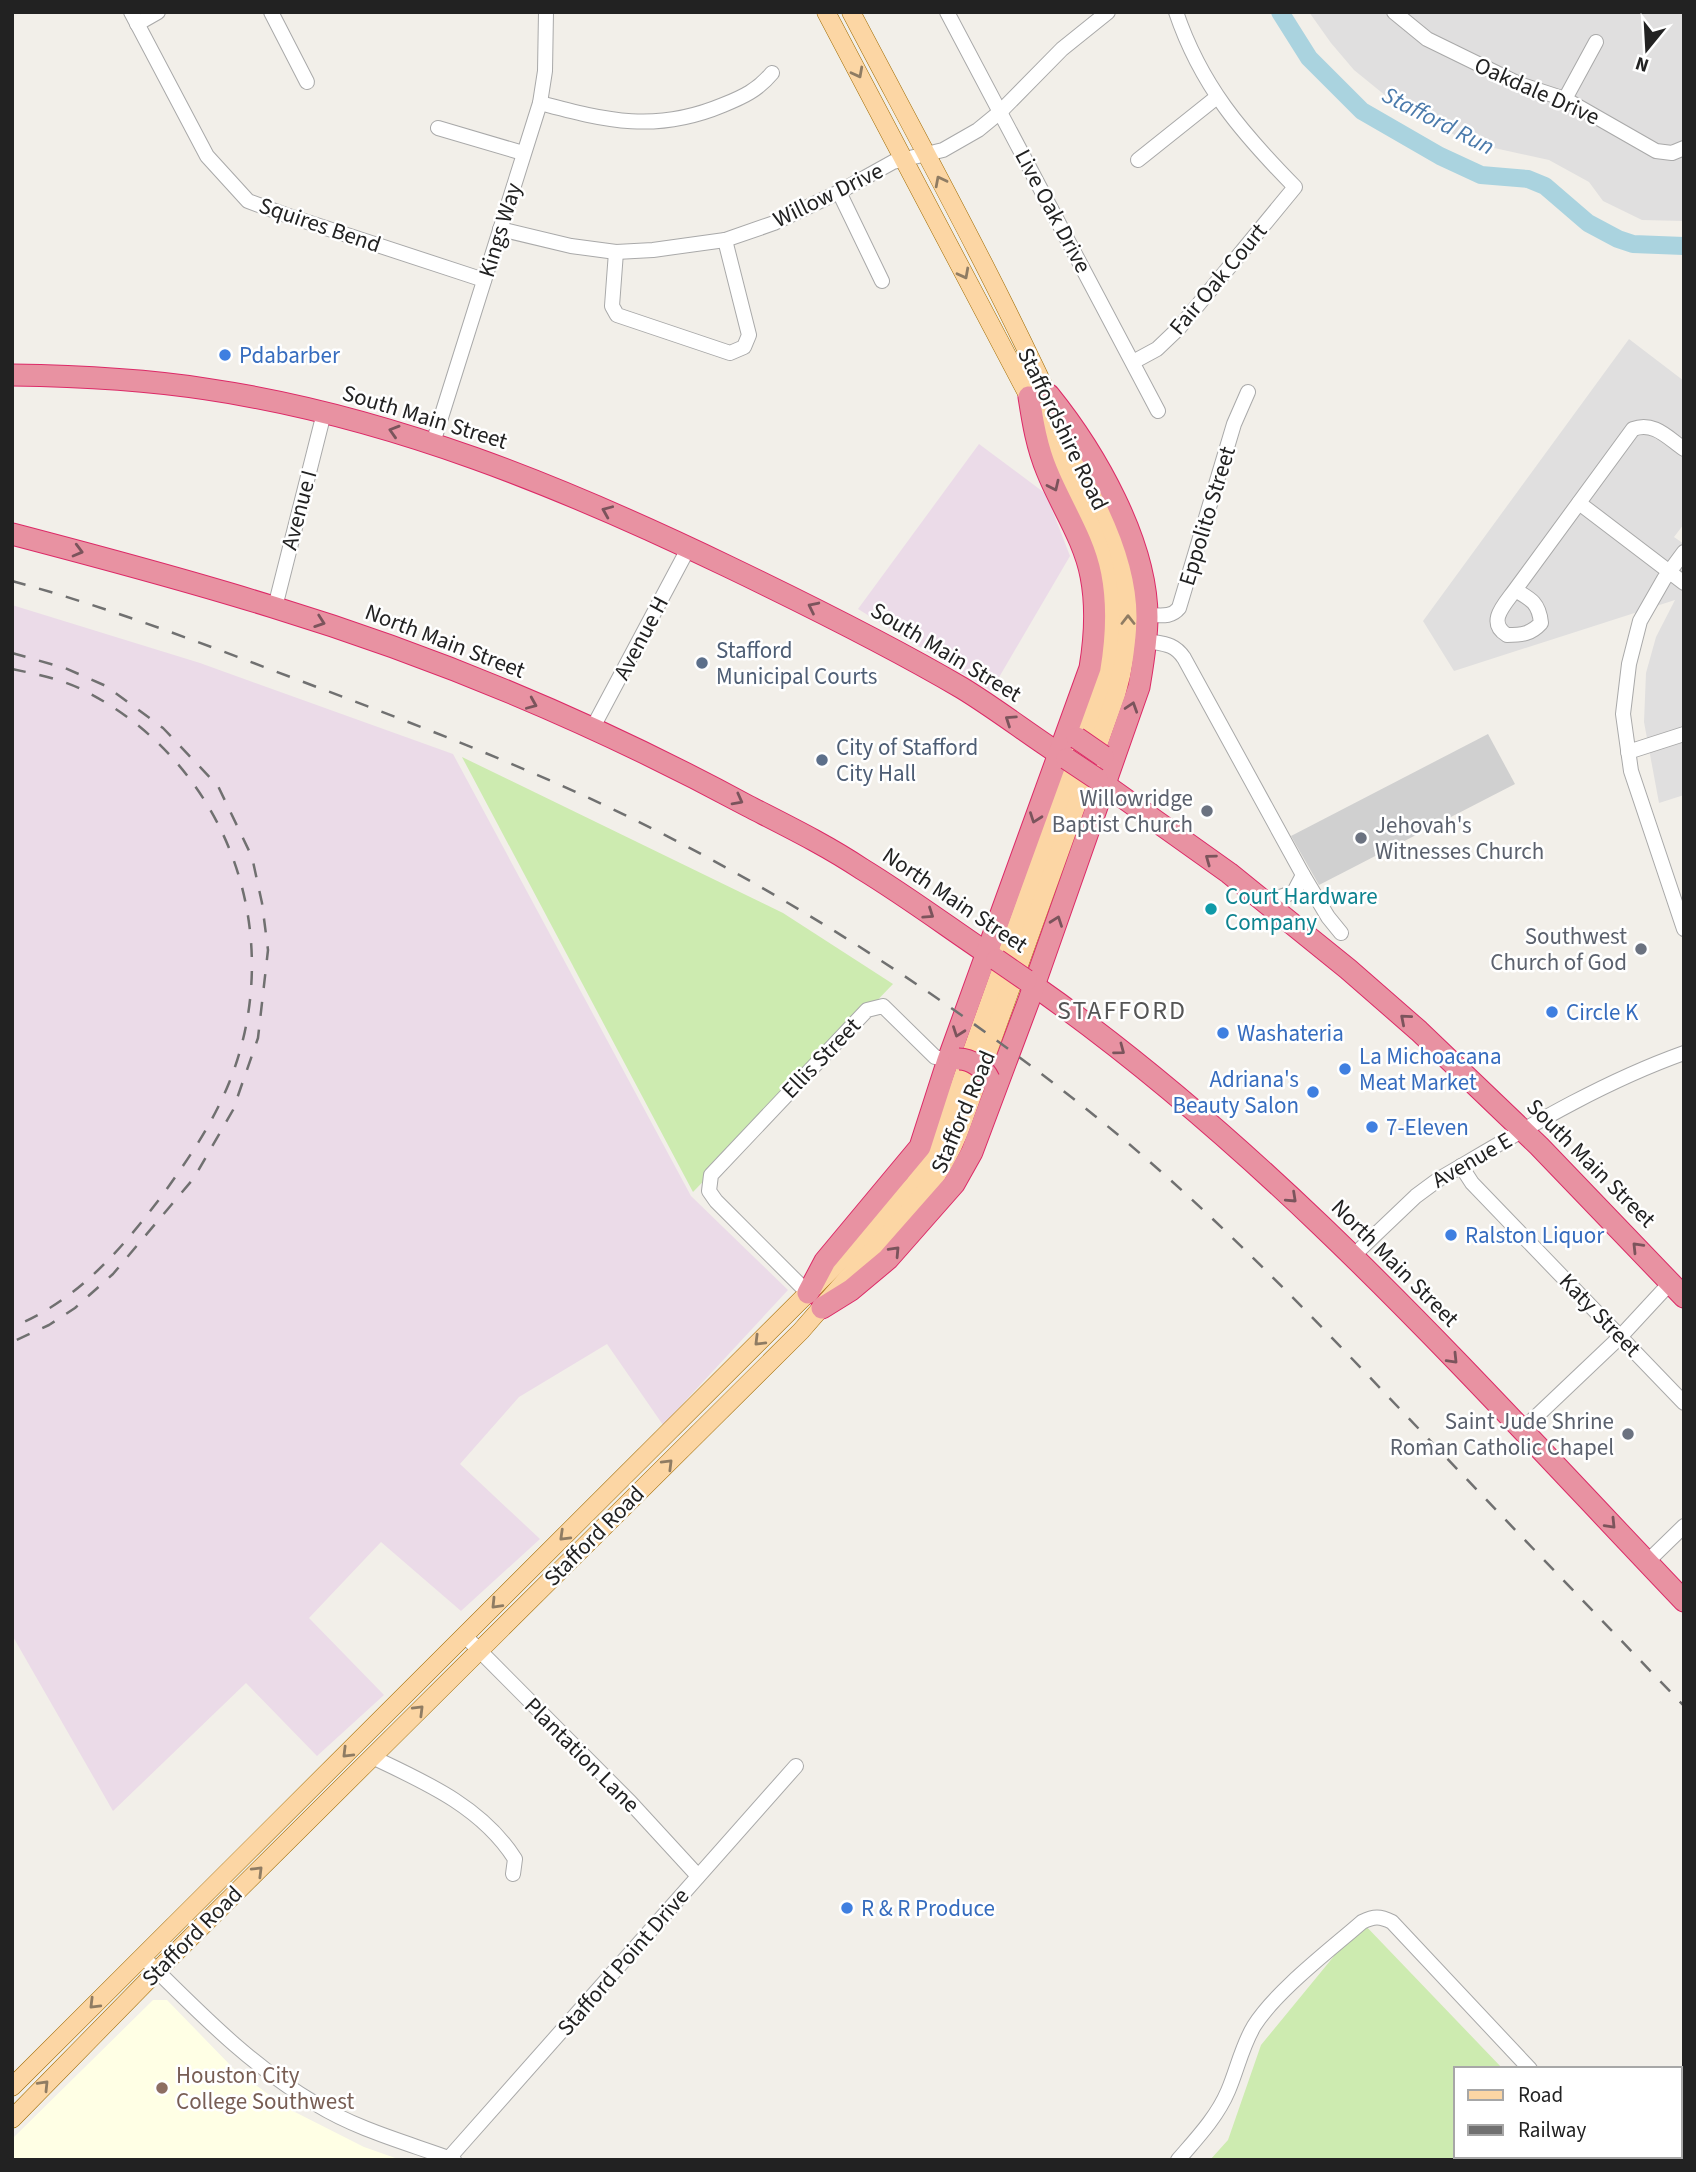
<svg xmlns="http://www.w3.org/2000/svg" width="1696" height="2172" viewBox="0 0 1696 2172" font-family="'Source Sans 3',sans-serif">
<rect width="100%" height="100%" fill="#f2efe9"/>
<!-- residential -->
<g fill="#e0dfdf">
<polygon points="1309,12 1684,12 1684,221 1642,220 1603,201 1589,182 1549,160 1467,142 1386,96 1354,70 1331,43"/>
<polygon points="1629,339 1684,381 1684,524 1674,537 1684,544 1684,795 1659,803 1644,722 1646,673 1656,637 1675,600 1454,671 1423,621"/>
</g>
<!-- industrial -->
<g fill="#ebdbe8">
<polygon points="979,444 1046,494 1070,556 991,691 858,609"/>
<polygon points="12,605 200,663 453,754 691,1196 788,1290 663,1425 607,1344 519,1397 460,1464 540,1539 461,1611 381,1542 309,1618 384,1695 317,1756 246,1683 113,1811 12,1635"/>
</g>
<!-- education -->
<polygon fill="#ffffe5" points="153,2000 167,2000 234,2069 287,2108 364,2147 401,2160 12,2160 12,2139"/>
<!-- religious -->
<polygon fill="#d0d0d0" points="1488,734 1515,784 1319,885 1291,836"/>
<!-- grass -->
<g fill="#cdebb0">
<polygon points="462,757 783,913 893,984 693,1192"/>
<polygon points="1362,1922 1503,2069 1456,2069 1456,2156 1527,2156 1523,2160 1210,2160 1228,2140 1261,2045"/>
</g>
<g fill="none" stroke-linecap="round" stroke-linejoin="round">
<!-- river -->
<polyline stroke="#aad3df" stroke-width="18" points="1280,12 1309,58 1362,111 1440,156 1481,175 1528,179 1545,186 1588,223 1618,239 1633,244 1684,246"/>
<!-- minor casing -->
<g stroke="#a9a9a9" stroke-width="16">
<g id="minor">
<polyline points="131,12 207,156 248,201 286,215 484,280"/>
<polyline points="271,12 307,82"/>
<polyline points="947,12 1158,411"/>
<polyline points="1394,12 1427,39 1519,84 1565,99 1656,151 1672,153 1684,148"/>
<polyline points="137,24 158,12"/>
<polyline points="1565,99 1596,42"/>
<path d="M540,103C607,121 656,133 723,105C743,97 758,90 772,73"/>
<polyline points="438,128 523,153"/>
<polyline points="1138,160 1217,97"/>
<polyline points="839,192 882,281"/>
<polyline points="500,229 571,246 616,252 653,250 725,240 774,223 839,192 893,162 943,150 978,130 1000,112 1062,49 1108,12"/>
<polyline points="616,252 612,306 617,315 730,353 744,347 749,335 725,240"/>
<path d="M1133,362L1157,349L1179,328L1295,187C1242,133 1201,86 1176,12"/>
<polyline points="433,443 540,103 545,71 546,12"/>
<polyline points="1579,503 1684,583"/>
<polyline points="1684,552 1664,579 1640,621 1629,664 1623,714 1631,771 1684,929"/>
<path d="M1515,590C1531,599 1539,603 1541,623C1531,634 1522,635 1507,635C1486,622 1505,604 1515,590L1633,429C1654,421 1668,438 1684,449"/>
<polyline points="275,607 324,413"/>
<path d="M1147,615C1160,615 1171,618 1179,608L1234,424L1248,392"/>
<path d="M1147,641C1163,644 1174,643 1184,658L1303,875L1328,917L1341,933"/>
<polyline points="592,729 689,547"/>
<polyline points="1628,752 1684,734"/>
<polyline points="1266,902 1294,892 1303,875"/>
<polyline points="1461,1166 1472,1183 1684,1403"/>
<path d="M1353,1256L1416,1196L1439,1179C1518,1133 1597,1084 1684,1053"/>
<polyline points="808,1293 716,1201 709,1191 711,1175 867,1010 883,1006 935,1057 948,1060"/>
<polyline points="1521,1431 1621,1336 1671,1282"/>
<polyline points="1647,1562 1684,1526"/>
<polyline points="465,1636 630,1802 698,1876"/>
<path d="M372,1757C425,1782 482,1807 515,1859L513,1874"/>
<path d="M142,1956C197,2010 249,2065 316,2104C358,2130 408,2143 454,2160"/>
<polyline points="1612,2156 1616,2160"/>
<polyline points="449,2158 796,1766"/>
<path d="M1178,2160C1197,2138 1217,2117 1228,2091C1237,2070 1242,2046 1254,2026C1276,1991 1330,1950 1362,1922C1374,1916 1380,1916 1392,1922L1530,2069"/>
<polyline points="1544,2160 1548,2156"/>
</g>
</g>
<!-- major casing -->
<g stroke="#a06b00" stroke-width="19">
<g id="major">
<polyline points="12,2087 878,1223 915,1183 941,1138 1106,676 1113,632 1113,607 1111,582 1098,539 1029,397 826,12"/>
<path d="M12,2119L157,1971L801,1331C821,1308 841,1285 862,1262C903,1217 936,1189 959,1132L1116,695C1127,657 1132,618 1125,579C1117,526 1086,476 1063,428C999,286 923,149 851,12"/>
</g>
</g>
<!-- highway casing -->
<g stroke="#dc2a67" stroke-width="23">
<g id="highway">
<path d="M12,375C77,376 142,379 206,389C390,416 563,487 729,567C808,605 887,644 962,688C998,710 1031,736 1067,759"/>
<path d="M12,534C100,557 187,580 273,607C437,657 598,725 748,806C787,826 826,845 862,869C908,897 952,930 997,960"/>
<polyline points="1097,779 1229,873 1348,969 1419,1031 1539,1146 1684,1297"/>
<path d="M1026,980C1275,1153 1476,1383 1684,1601"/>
<path d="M808,1293L825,1261L920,1147L948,1060L1090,668C1095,638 1097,607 1091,576C1084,539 1061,506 1047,471C1037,447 1033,423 1029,397"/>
<path d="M822,1308L851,1290L888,1259L954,1184L972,1152L1029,1000L1139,687C1143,663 1147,641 1147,617C1147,542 1095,452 1049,395"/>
</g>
</g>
<!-- minor -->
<use href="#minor" stroke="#fff" stroke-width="14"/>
<!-- major -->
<use href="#major" stroke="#fcd6a4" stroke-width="18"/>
<!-- highway -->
<use href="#highway" stroke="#e892a2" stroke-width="21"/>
<!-- rail -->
<g stroke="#707070" stroke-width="2.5" stroke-dasharray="14 14" stroke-linecap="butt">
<path d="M12,581C115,609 214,648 314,686C420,726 526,767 627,816C794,898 951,1000 1095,1116C1205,1204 1302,1306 1399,1408C1494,1508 1589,1607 1684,1706"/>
<polyline points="12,653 65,668 106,686 163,728 218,786 252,857 262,903 268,950 258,1038 233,1110 194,1178 113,1274 75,1308 49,1325 12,1342"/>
<path d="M12,669C36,674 61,679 83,690C228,763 289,934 229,1083C212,1125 187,1161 161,1197C121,1250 76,1302 12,1327"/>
</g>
<!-- highway-bridge casing -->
<g stroke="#dc2a67" stroke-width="23" stroke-linecap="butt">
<g id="highway-bridge">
<polyline points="1077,738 1103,756"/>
<polyline points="1067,759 1097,779"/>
<polyline points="997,960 1026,980"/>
<path d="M959,1059C971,1059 984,1068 989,1079"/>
</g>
</g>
<!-- highway-bridge -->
<use href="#highway-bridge" stroke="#e892a2" stroke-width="21"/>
</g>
<!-- one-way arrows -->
<defs><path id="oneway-chevron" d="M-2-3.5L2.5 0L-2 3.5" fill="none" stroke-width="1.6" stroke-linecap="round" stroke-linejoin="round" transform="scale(1.75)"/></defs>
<g stroke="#8f7c63">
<use href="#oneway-chevron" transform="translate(858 73) rotate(62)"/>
<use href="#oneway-chevron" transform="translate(940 181) rotate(-117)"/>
<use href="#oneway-chevron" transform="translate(964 274) rotate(62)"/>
<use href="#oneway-chevron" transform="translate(1128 620) rotate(-90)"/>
<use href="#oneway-chevron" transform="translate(759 1341) rotate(135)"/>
<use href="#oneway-chevron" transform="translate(668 1464) rotate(-45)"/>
<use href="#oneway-chevron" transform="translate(564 1536) rotate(136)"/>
<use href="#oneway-chevron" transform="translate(496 1604) rotate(134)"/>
<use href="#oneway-chevron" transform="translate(419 1710) rotate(-45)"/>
<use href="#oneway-chevron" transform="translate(347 1753) rotate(135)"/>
<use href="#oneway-chevron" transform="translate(258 1871) rotate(-45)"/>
<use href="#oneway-chevron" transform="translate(94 2004) rotate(135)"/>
<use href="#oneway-chevron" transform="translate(44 2085) rotate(-46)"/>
</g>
<g stroke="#7b545c">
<use href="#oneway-chevron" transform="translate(394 431) rotate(-163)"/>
<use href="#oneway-chevron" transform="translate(1054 486) rotate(65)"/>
<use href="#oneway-chevron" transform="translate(607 511) rotate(-157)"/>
<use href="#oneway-chevron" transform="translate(78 551) rotate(15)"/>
<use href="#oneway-chevron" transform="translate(813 607) rotate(-154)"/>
<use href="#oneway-chevron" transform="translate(320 622) rotate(19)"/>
<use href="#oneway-chevron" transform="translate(532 704) rotate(23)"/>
<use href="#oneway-chevron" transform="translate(1132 707) rotate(-72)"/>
<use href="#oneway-chevron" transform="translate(1010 720) rotate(-146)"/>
<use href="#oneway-chevron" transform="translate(738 800) rotate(28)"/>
<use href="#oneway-chevron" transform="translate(1035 818) rotate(110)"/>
<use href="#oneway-chevron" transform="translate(1210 859) rotate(-144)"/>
<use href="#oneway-chevron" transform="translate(929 914) rotate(34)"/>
<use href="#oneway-chevron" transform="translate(1057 921) rotate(-70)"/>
<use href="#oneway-chevron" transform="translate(1405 1019) rotate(-139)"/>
<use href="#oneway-chevron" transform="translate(958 1032) rotate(110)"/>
<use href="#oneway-chevron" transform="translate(1120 1050) rotate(37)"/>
<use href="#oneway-chevron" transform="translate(1292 1198) rotate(43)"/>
<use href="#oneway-chevron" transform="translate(1637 1247) rotate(-134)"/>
<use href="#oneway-chevron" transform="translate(895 1251) rotate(-47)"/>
<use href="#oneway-chevron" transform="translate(1453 1359) rotate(46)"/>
<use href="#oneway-chevron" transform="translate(1611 1524) rotate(46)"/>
</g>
<!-- markers -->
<g fill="#3f7fe0" stroke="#fff" stroke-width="2.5">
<circle cx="225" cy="355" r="7"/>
<circle cx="1552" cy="1012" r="7"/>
<circle cx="1223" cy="1033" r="7"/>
<circle cx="1345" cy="1069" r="7"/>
<circle cx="1313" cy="1092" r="7"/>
<circle cx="1372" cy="1127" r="7"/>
<circle cx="1451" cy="1235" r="7"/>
<circle cx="847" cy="1908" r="7"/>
</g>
<g fill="#5c6f8a" stroke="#fff" stroke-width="2.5">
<circle cx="702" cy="663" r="7"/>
<circle cx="822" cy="760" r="7"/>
</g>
<g fill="#6b7280" stroke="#fff" stroke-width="2.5">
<circle cx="1207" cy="811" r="7"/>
<circle cx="1361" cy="838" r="7"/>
<circle cx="1641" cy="949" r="7"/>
<circle cx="1628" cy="1434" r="7"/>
</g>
<circle fill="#0f9aa8" stroke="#fff" stroke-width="2.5" cx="1211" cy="909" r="7"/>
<circle fill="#8d6e63" stroke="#fff" stroke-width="2.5" cx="162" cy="2088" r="7"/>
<g text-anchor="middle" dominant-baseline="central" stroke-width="5" stroke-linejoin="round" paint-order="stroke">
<!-- street labels -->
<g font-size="23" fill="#222" stroke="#fff">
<text transform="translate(1537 91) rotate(24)">Oakdale Drive</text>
<text transform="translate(828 195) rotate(-26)">Willow Drive</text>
<text transform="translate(1053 211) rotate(62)">Live Oak Drive</text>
<text transform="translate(320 225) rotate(19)">Squires Bend</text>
<text transform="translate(500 230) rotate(-73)">Kings Way</text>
<text transform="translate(1218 279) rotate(-50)">Fair Oak Court</text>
<text transform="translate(425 417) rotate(17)">South Main Street</text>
<text transform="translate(1063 429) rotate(64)">Staffordshire Road</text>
<text transform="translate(299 510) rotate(-75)">Avenue I</text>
<text transform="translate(1207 516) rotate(-73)">Eppolito Street</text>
<text transform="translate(641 638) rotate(-62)">Avenue H</text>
<text transform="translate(445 641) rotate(21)">North Main Street</text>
<text transform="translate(946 652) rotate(31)">South Main Street</text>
<text transform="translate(955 900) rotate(34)">North Main Street</text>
<text transform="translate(821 1058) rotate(-46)">Ellis Street</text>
<text transform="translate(963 1112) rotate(-67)">Stafford Road</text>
<text transform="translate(1472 1160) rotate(-30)">Avenue E</text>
<text transform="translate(1591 1163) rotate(45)">South Main Street</text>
<text transform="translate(1395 1263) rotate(45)">North Main Street</text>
<text transform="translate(1600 1315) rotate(46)">Katy Street</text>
<text transform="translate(594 1536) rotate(-45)">Stafford Road</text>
<text transform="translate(582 1755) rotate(45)">Plantation Lane</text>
<text transform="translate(192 1936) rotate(-45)">Stafford Road</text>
<text transform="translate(623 1962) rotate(-49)">Stafford Point Drive</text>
</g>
<!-- shop labels -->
<g font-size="23" fill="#366cbe" stroke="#fff" text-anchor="start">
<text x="239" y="355">Pdabarber</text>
<text x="1566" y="1012">Circle K</text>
<text x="1237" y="1033">Washateria</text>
<text x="1359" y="1056">La Michoacana<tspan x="1359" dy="26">Meat Market</tspan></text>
<text x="1299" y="1079" text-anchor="end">Adriana's<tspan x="1299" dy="26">Beauty Salon</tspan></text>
<text x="1386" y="1127">7-Eleven</text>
<text x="1465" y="1235">Ralston Liquor</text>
<text x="861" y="1908">R &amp; R Produce</text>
</g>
<!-- service labels -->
<g font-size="23" fill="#4e5e75" stroke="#fff" text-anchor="start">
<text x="716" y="650">Stafford<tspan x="716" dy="26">Municipal Courts</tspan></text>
<text x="836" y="747">City of Stafford<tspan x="836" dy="26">City Hall</tspan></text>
</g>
<!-- worship labels -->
<g font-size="23" fill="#5b616d" stroke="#fff" text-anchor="end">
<text x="1193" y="798">Willowridge<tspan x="1193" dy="26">Baptist Church</tspan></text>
<text x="1375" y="825" text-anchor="start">Jehovah's<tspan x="1375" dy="26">Witnesses Church</tspan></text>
<text x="1627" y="936">Southwest<tspan x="1627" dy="26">Church of God</tspan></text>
<text x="1614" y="1421">Saint Jude Shrine<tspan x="1614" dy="26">Roman Catholic Chapel</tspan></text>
</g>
<!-- culture labels -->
<g font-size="23" fill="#0d838f" stroke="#fff" text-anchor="start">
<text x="1225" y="896">Court Hardware<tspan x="1225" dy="26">Company</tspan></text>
</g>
<!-- education labels -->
<g font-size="23" fill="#785e54" stroke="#fff" text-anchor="start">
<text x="176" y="2075">Houston City<tspan x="176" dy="26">College Southwest</tspan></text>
</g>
<!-- water labels -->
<g font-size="24" font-style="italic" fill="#4a7aab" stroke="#fff">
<text transform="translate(1438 121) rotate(27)">Stafford Run</text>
</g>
<!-- quarter labels -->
<g font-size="26" letter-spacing="2" fill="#555" stroke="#fff">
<text x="1122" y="1010">STAFFORD</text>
</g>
</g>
<!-- border -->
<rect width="1696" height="2172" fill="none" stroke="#222222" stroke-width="28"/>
<!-- legend -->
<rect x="1454" y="2067" width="228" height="91" fill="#ffffff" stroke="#a7a7a7" stroke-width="2"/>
<rect x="1468" y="2090" width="35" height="10" fill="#fcd6a4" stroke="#a7a7a7" stroke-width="2"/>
<text x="1518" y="2102" font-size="21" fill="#222222">Road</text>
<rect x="1468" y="2125" width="35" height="10" fill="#707070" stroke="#a7a7a7" stroke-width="2"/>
<text x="1518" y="2137" font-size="21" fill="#222222">Railway</text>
<!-- north arrow -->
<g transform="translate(1647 49) rotate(198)" stroke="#ffffff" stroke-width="5" paint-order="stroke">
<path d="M0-5L12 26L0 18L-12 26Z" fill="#222222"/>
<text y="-10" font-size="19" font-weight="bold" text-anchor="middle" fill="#222222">N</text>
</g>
</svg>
